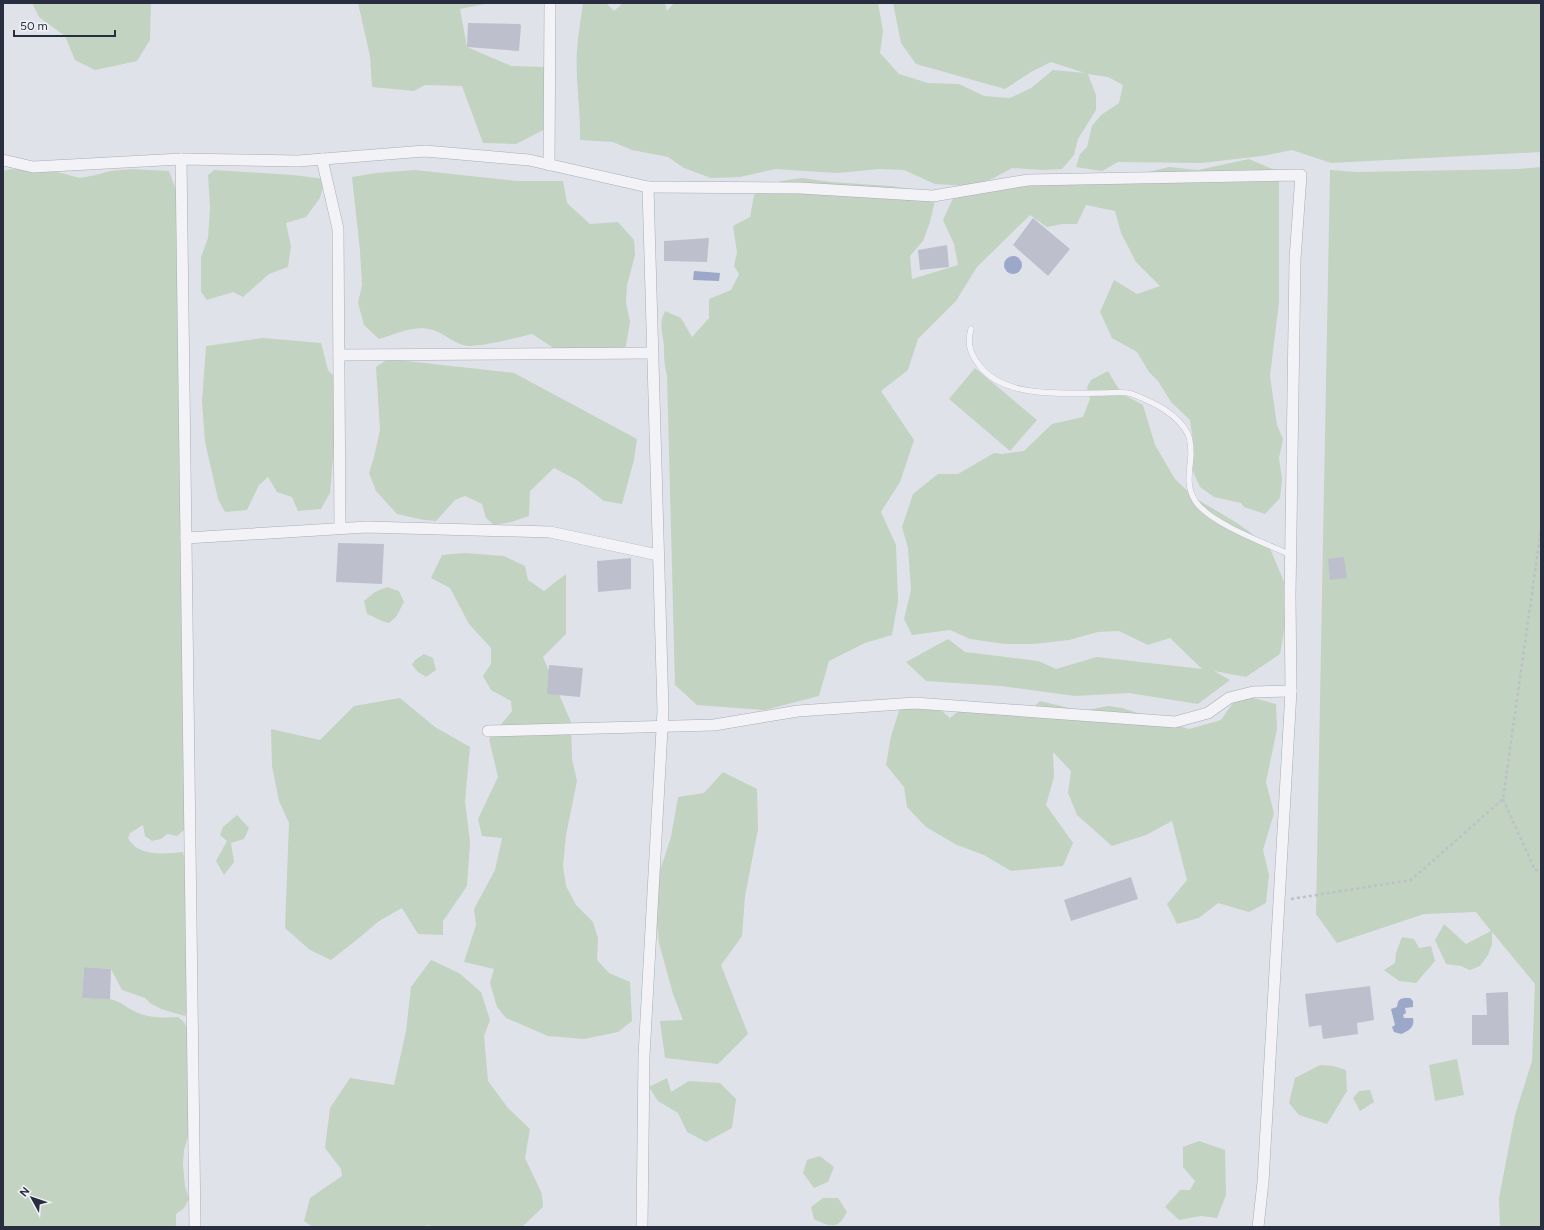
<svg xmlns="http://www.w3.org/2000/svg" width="1544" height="1230" viewBox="0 0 1544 1230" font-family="Figtree,sans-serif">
<rect width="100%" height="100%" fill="#e0e2e9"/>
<!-- green -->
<g fill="#c2d3c1">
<polygon points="32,3 151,3 150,40 137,61 95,70 75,60 65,36 39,17"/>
<polygon points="358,3 490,3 460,9 467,47 511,66 546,67 547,128 516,144 483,143 462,86 425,85 414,91 372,87 370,56"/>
<path d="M583,3H606L614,11L623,3H665L667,11L674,3H878L883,31L880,53L899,74L928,83L959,84L984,96L1010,98L1031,88L1053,70L1085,73L1051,62L1031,72L1005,89L916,64L901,43L893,3H1541V152L1331,163L1292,150L1262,156L1202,163L1118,162L1102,171L1076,167L1080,154L1087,147L1092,126L1101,115L1119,103L1123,85L1108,77L1088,74L1096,95V110L1078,139L1074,155L1062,169L1044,170L1012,168L992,179L968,186L935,184L904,170L880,169L837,173L775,169L740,177L711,178L684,168L668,157L632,150L613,142L580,140C581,110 575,80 577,50C578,34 581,18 583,3Z"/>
<path d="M1249,159L1279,172V302L1270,376L1277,425L1283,439L1279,458L1282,479L1280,498L1265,514L1244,507L1241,503L1214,497L1200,487L1192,469L1194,449L1190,420L1171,402L1158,381L1149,372L1137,352L1112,338L1100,312L1114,280L1137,294L1160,286L1136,262L1121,233L1115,211L1086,205L1077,224H1062L1047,227L1030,215L977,267L956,301L918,339L908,370L881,391L914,440L900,482L881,512L896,545L898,601L892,635L865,643L829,661L819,696L765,710L697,705L675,685L667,375C664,365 664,356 664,346C663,333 658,325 665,311L681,318L692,337L709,318V299L731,290L739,274L734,266L737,252L733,226L750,217L754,195L781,181L802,178L831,182L890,186L912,189L935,200L930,222L923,241L910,256L912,279L958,265L954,244L943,220L954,196H968L1006,184L1132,176L1169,167L1198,170Z"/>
<polygon points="1541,167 1541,1227 1500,1227 1499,1198 1515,1115 1532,1061 1535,984 1492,932 1492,944 1488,955 1480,966 1470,970 1461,966 1446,964 1435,940 1444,924 1466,944 1491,931 1476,912 1424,914 1337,943 1316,914 1330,170 1357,172 1519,169"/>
<path d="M11,169L57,172L80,178L96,175L110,171L131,169L169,171L177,193L181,404L180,512L188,686L187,724L194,737L195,748L187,753L190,822L184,830L177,836L167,834L161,839L152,841L145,836L143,825L130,833L128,838C138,857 165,854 183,852L186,864L189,1007L185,1016L161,1009L150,1003L145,998L122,990L111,969L84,967L82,998C91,999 101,997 110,999C119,1001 125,1006 132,1010C146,1018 163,1018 178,1017L184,1022L193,1040L189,1133L184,1150L183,1164L185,1187L189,1199L184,1208L176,1214V1225L174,1227H3V171Z"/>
<polygon points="214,170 293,175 325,179 320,198 306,217 286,223 291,246 288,267 269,274 243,297 233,292 207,300 201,292 201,257 208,238 210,207 208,175"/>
<path d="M415,170L517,181H563L567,203L590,224L618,222L634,240L635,255L627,285L626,303L630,322L625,351L563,354L532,334C515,338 486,346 469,346C456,345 445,334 433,330C415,324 396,334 379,339L364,325L358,303L362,285L360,251L352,177L376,173Z"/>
<polygon points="263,338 321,343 328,370 345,388 335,434 330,493 321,509 298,511 292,497 277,492 268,477 259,485 247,510 225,512 218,499 205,442 202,402 206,346"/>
<polygon points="388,359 514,373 637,439 634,460 622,504 604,501 577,480 554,468 530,491 529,516 511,522 494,525 486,518 482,504 465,496 455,500 436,521 424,520 397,514 376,491 369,473 374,457 380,430 376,367"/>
<polygon points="975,368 1037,420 1010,451 949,399"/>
<polygon points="1108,371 1121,393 1143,405 1155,445 1175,479 1195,498 1237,523 1269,546 1290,596 1280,654 1246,677 1214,671 1230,680 1198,704 1129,693 1075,696 1001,686 926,681 906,662 948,639 965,652 1038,661 1056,669 1097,657 1202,669 1170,638 1148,645 1119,631 1098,632 1069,640 1033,644 1005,644 970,639 950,630 912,635 904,619 911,590 908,548 902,527 913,494 938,474 958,474 994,453 1002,454 1024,451 1052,424 1083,417 1090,399 1087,387 1091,380"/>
<polygon points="465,553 504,556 525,566 528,580 544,591 566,574 566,634 543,657 571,722 572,759 577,781 566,835 563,866 566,886 576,905 593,922 598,938 597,960 609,973 630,982 632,1021 618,1032 584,1039 548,1036 506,1018 497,1007 490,983 494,969 464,962 476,925 474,909 495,870 502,838 482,836 478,819 498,777 489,739 512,711 511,701 491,690 483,676 491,664 491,648 469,624 450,588 431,578 442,555"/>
<path d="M387,587L399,591L404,602L396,617L389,623C379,621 376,617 367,614L364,601L375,592Z"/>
<polygon points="424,654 433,658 436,670 426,677 418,672 412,665 415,660"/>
<polygon points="1239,694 1276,704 1277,729 1266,782 1274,813 1263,850 1269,875 1266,903 1249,912 1218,903 1199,918 1177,924 1167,904 1187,880 1172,821 1146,835 1112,846 1077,815 1068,793 1071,771 1053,752 1054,777 1046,805 1073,843 1063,866 1011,871 984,855 957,845 926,827 907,807 904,787 886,765 891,736 900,708 936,706 950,718 968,703 993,705 1024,717 1040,701 1082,711 1108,706 1122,708 1189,729 1221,720"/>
<polygon points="400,698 435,727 470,747 465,801 470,842 467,886 443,921 443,935 418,934 402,908 379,921 359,938 331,960 310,950 285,928 289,823 279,801 272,766 271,729 320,740 354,706"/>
<polygon points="723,772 757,789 758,829 745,896 742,936 721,965 748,1034 718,1064 665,1058 660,1021 683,1020 673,994 659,943 653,892 671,837 678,797 704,793"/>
<polygon points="237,815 249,828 244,839 231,843 234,862 224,875 216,861 227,841 220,835 223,827"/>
<polygon points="1402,937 1414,939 1419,948 1431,946 1435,961 1416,983 1399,981 1384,970 1395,963 1396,953"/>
<polygon points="431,960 459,973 481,992 490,1020 484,1036 488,1081 508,1108 530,1129 525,1158 542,1194 543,1207 522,1227 435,1227 428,1225 424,1227 313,1227 304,1221 310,1198 342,1176 341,1169 325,1148 330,1108 350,1078 394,1085 406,1031 411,987"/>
<polygon points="1457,1059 1464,1095 1435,1101 1429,1065"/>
<polygon points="1320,1065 1333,1066 1346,1070 1347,1091 1327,1124 1299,1115 1289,1103 1295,1078"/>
<polygon points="667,1078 671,1092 689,1081 720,1083 736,1099 732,1128 706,1142 687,1132 678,1113 658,1101 649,1087"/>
<polygon points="1370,1090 1374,1102 1360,1111 1353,1098 1359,1091"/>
<polygon points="1199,1141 1225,1150 1226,1195 1217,1218 1201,1216 1179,1220 1165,1207 1180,1190 1190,1190 1195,1181 1183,1167 1183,1147"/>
<polygon points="820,1156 834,1167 828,1182 814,1188 803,1173 807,1160"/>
<path d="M823,1198H838L847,1212C845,1215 843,1220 839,1223C833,1229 820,1222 814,1219L811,1207Z"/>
</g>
<!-- water -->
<g fill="#9ba8c9">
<circle cx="1013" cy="265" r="9"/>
<polygon points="694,271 720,273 719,281 693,280"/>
<path d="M1407,998H1410L1413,1001V1007L1405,1008L1406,1013L1403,1015L1404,1018H1413C1415,1027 1409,1031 1401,1034L1394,1032L1392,1027L1395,1025L1391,1009L1397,1007C1398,1000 1399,998 1407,998Z"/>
</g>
<!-- building -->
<g fill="#bdc0cc">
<polygon points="468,23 520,24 521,26 519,51 467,47"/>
<polygon points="1033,218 1070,249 1048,276 1013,245"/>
<polygon points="709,238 707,262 664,261 664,241"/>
<polygon points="947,245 949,267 920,270 918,250"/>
<polygon points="338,543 384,544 382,584 336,582"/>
<polygon points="1344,557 1347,578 1330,580 1328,559"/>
<polygon points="631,558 631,589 598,592 597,561"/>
<polygon points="549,665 583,668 580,697 547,694"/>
<polygon points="1131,877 1138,899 1071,921 1064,900"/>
<polygon points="84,967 111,969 110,999 82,998"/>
<polygon points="1370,986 1374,1020 1357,1023 1358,1034 1323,1039 1321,1025 1309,1027 1305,994"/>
<polygon points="1508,992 1509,1045 1472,1045 1472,1015 1487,1015 1486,993"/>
</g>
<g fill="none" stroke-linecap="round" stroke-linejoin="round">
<!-- lane casing -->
<g stroke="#a9acb6" stroke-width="6">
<path id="lane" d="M971,329C967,344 970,353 979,365C1004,399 1065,393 1102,393C1111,393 1124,391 1132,394C1153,402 1177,413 1188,434C1190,439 1191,449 1191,455C1190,471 1185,487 1196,502C1210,523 1267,544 1291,555"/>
</g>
<!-- street casing -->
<g stroke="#a9acb6" stroke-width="12">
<g id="street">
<polyline points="181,159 195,1227"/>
<polyline points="322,159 338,229 340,528"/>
<polyline points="3,160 33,167 181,159 298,161 425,151 529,160 648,187 663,711 644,1056 642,1227"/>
<polyline points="549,165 550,3"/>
<polyline points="648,187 800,188 933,196 1028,180 1301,175 1295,259 1290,596 1291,691 1263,1182 1258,1227"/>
<polyline points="339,355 653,353"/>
<polyline points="186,538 367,527 550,532 658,555"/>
<polyline points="488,731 714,725 798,711 915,703 1175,722 1208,713 1229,698 1253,692 1291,691"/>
</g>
</g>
<!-- path -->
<g stroke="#bec0c7" stroke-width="2.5" stroke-dasharray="3 3" stroke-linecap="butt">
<polyline points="1541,308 1541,313"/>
<polyline points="1503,799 1535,870 1541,871"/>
<polyline points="1291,899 1411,880 1503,799 1541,529"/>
</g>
<!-- lane -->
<use href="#lane" stroke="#f3f3f7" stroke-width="5.5"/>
<!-- street -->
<use href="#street" stroke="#f3f3f7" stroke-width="11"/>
</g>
<!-- border -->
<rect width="1544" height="1230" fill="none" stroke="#292d40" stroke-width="8"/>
<!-- north arrow -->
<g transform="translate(32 1198) rotate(310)" stroke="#f0f1f6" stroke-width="3" paint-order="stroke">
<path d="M0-3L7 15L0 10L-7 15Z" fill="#292d40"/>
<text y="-6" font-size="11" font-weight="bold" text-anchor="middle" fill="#292d40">N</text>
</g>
<!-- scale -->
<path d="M14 30v6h101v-6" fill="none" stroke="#292d40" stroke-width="2"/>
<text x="20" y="30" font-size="12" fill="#292d40" stroke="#f0f1f6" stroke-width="3" paint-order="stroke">50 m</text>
</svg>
